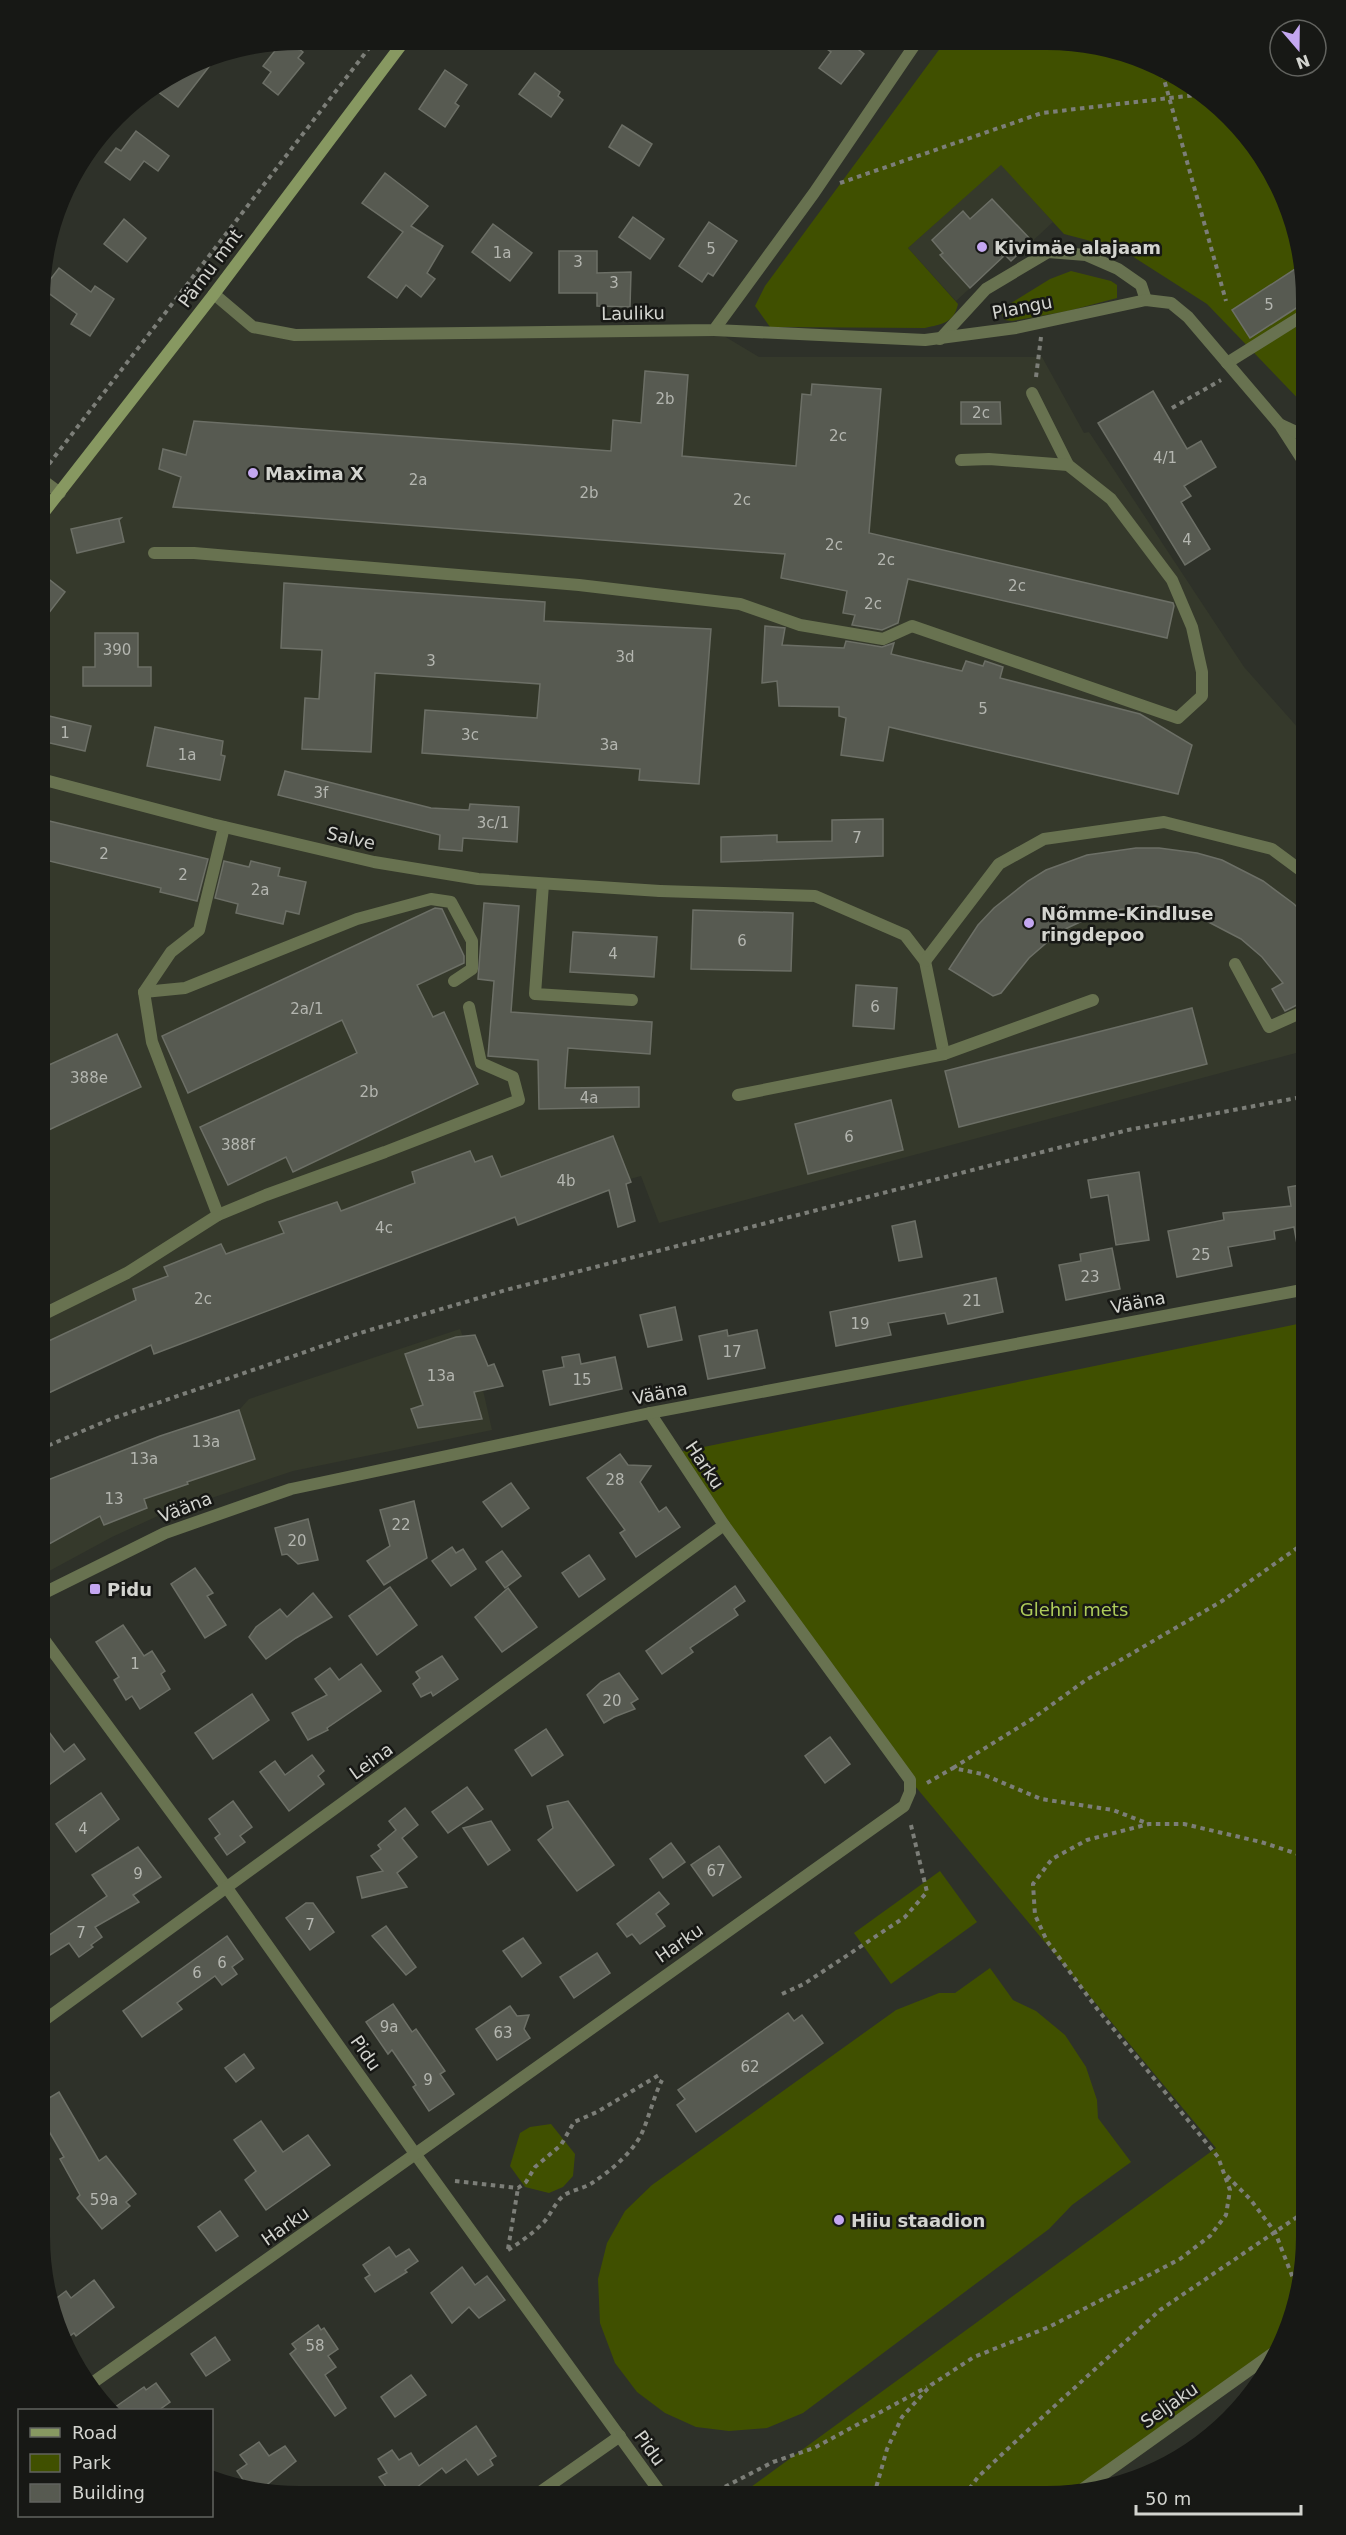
<svg xmlns="http://www.w3.org/2000/svg" width="1346" height="2535" viewBox="0 0 1346 2535" font-family="'DejaVu Sans',sans-serif">
<rect width="100%" height="100%" fill="#2e3129"/>
<!-- built -->
<g fill="#35392b">
<polygon points="1001,164 1053,222 1011,261 1005,256 956,301 908,248"/>
<polygon points="214,294 253,327 295,335 714,330 759,357 1042,357 1084,433 1089,432 1244,667 1307,738 1307,1050 659,1223 641,1176 630,1179 631,1182 518,1225 515,1217 154,1354 151,1345 40,1397 41,516"/>
<polygon points="460,1329 483,1390 492,1430 293,1471 160,1515 112,1537 40,1576 40,1483 160,1436 239,1410 249,1399"/>
</g>
<!-- green -->
<g fill="#405000">
<path d="M944,43L1097,44L1162,66L1218,103L1263,154L1293,215L1307,299V408L1207,304L1121,249L1064,234L1001,165L908,248L958,304C954,323 942,324 925,328L770,327L755,306L765,286Z"/>
<polygon points="1071,271 1111,281 1117,285 1117,298 1068,311 1012,321 1005,320 1002,315 1003,308 1050,279"/>
<polygon points="1307,1322 1306,2253 1287,2335 1279,2349 1080,2491 1047,2496 740,2495 1216,2148 910,1780 675,1453"/>
<polygon points="940,1871 977,1922 891,1984 854,1933"/>
<polygon points="990,1968 1013,2000 1036,2011 1065,2035 1086,2067 1097,2100 1098,2118 1131,2162 1072,2205 1049,2229 803,2413 767,2428 729,2431 696,2427 665,2413 637,2392 615,2363 600,2323 598,2279 607,2243 625,2211 652,2185 896,2010 939,1993 955,1993"/>
<polygon points="551,2124 575,2154 573,2176 563,2187 549,2193 525,2187 510,2166 520,2133 530,2127"/>
</g>
<!-- building -->
<g fill="#575a51" stroke="#6c6f66" stroke-width="1.5">
<polygon points="290,42 303,52 298,58 304,63 278,95 263,83 271,72 263,66 281,43 286,46"/>
<polygon points="817,42 849,42 864,54 841,84 819,68 831,52"/>
<polygon points="218,55 178,107 153,88 200,59"/>
<polygon points="445,70 467,85 455,103 459,106 445,127 419,109"/>
<polygon points="535,73 560,92 558,96 563,100 551,117 519,94"/>
<polygon points="622,125 652,144 639,166 609,147"/>
<polygon points="136,131 169,156 158,171 144,161 130,180 105,162 116,148 121,151"/>
<polygon points="385,173 428,206 411,226 443,246 427,273 435,279 421,297 406,285 397,298 368,277 403,232 362,203"/>
<polygon points="992,199 1032,241 1011,261 1005,255 970,288 940,255 943,253 932,240 963,211 970,219"/>
<polygon points="633,217 664,239 650,259 619,237"/>
<polygon points="124,219 146,238 127,262 104,244"/>
<polygon points="709,222 737,241 713,276 708,273 702,282 679,266"/>
<polygon points="493,224 532,253 510,281 472,252"/>
<polygon points="559,251 597,251 597,273 631,272 630,307 597,306 597,293 559,293"/>
<polygon points="59,268 91,292 95,286 114,299 90,336 71,324 77,314 43,289"/>
<polygon points="1295,269 1305,284 1307,301 1250,338 1232,310"/>
<polygon points="645,371 688,375 682,456 796,466 802,394 811,395 812,384 881,389 869,533 1173,603 1174,606 1167,638 908,579 898,623 882,630 852,625 855,615 843,613 847,591 781,578 785,554 173,507 181,477 159,469 163,449 186,455 194,421 611,451 613,420 641,423"/>
<polygon points="1153,391 1187,449 1201,441 1216,467 1184,486 1191,496 1181,502 1210,549 1185,565 1098,423"/>
<polygon points="961,402 1000,402 1001,424 961,424"/>
<polygon points="121,518 119,520 124,542 77,553 71,529"/>
<polygon points="41,573 65,592 41,623"/>
<polygon points="284,583 545,602 544,621 711,629 699,784 639,780 640,769 422,753 425,710 537,718 540,684 375,673 371,752 302,749 305,698 319,699 322,650 281,648"/>
<polygon points="765,626 785,628 782,645 844,648 846,641 882,647 894,643 891,654 962,671 966,661 983,666 985,661 1003,667 1000,678 1140,714 1192,745 1178,794 889,727 883,761 841,755 846,718 839,716 839,707 779,706 777,681 762,683"/>
<polygon points="95,633 138,633 138,667 151,667 151,686 83,686 83,667 95,667"/>
<polygon points="41,714 91,726 85,751 41,741"/>
<polygon points="155,727 223,741 221,755 225,756 220,780 147,766"/>
<polygon points="285,771 431,808 469,810 470,804 519,807 517,842 463,838 462,851 439,849 440,835 278,795"/>
<polygon points="41,819 208,859 197,901 160,892 161,888 41,859"/>
<polygon points="883,819 883,856 721,862 721,837 777,835 777,842 832,841 832,820"/>
<polygon points="1136,848 1159,848 1197,853 1222,860 1263,881 1294,904 1307,917 1307,1000 1285,1011 1272,989 1283,983 1262,957 1241,939 1195,915 1155,906 1114,910 1097,914 1059,932 1029,958 1001,993 993,996 949,969 978,925 994,908 1028,881 1046,870 1087,855"/>
<polygon points="224,861 249,867 251,861 280,868 278,876 306,882 299,914 286,911 283,924 236,913 238,904 215,898"/>
<polygon points="484,903 519,906 511,1012 652,1022 650,1054 568,1048 565,1088 639,1087 639,1107 539,1109 538,1060 488,1056 494,981 478,979"/>
<polygon points="435,908 442,909 464,956 464,963 417,985 433,1017 444,1012 478,1084 293,1172 286,1157 228,1185 200,1127 357,1053 342,1020 188,1093 162,1036"/>
<polygon points="693,910 793,913 791,971 691,969"/>
<polygon points="573,932 657,937 654,977 570,972"/>
<polygon points="856,985 897,988 894,1029 853,1026"/>
<polygon points="1192,1008 1207,1064 959,1127 945,1071"/>
<polygon points="117,1034 141,1087 40,1134 40,1069"/>
<polygon points="891,1100 903,1150 808,1174 795,1124"/>
<polygon points="613,1136 631,1182 626,1184 635,1221 618,1227 609,1190 518,1225 515,1217 154,1354 151,1345 40,1397 40,1345 136,1300 133,1289 168,1276 164,1267 221,1244 226,1254 284,1233 279,1222 337,1202 341,1211 415,1183 412,1172 470,1151 475,1162 492,1156 501,1177"/>
<polygon points="1139,1172 1149,1240 1116,1245 1108,1195 1091,1198 1088,1180"/>
<polygon points="1307,1184 1307,1243 1297,1244 1294,1227 1274,1231 1275,1239 1228,1247 1232,1266 1177,1277 1168,1231 1224,1220 1223,1213 1291,1206 1288,1187"/>
<polygon points="915,1221 922,1257 899,1261 892,1226"/>
<polygon points="1112,1248 1120,1289 1066,1300 1059,1265 1081,1261 1080,1254"/>
<polygon points="996,1278 1003,1312 948,1324 945,1313 888,1323 891,1335 836,1346 830,1312"/>
<polygon points="675,1307 682,1340 648,1347 640,1315"/>
<polygon points="727,1330 728,1336 757,1330 765,1368 708,1379 699,1336"/>
<polygon points="475,1335 488,1366 494,1364 503,1386 474,1392 482,1419 418,1428 411,1409 423,1405 405,1354 456,1337"/>
<polygon points="579,1354 581,1364 615,1357 622,1389 550,1405 543,1371 564,1367 562,1357"/>
<polygon points="239,1410 255,1459 187,1482 188,1484 144,1499 147,1508 104,1525 100,1516 40,1549 40,1483 160,1436"/>
<polygon points="620,1454 628,1465 651,1466 640,1482 659,1512 666,1507 680,1527 636,1557 620,1533 625,1530 587,1478"/>
<polygon points="511,1483 529,1508 502,1527 483,1502"/>
<polygon points="414,1501 427,1558 384,1585 367,1561 390,1546 380,1510"/>
<polygon points="308,1519 318,1560 298,1564 287,1554 282,1555 275,1528"/>
<polygon points="452,1547 456,1553 463,1549 476,1569 451,1586 432,1561"/>
<polygon points="502,1551 521,1576 505,1588 486,1562"/>
<polygon points="589,1555 605,1579 579,1597 562,1573"/>
<polygon points="195,1568 213,1593 207,1596 226,1625 205,1638 171,1584"/>
<polygon points="735,1586 745,1601 734,1609 738,1615 690,1648 693,1652 662,1674 646,1651"/>
<polygon points="390,1587 417,1625 377,1655 349,1616"/>
<polygon points="508,1588 537,1627 502,1652 475,1617"/>
<polygon points="313,1593 332,1617 296,1638 266,1659 249,1637 256,1627 280,1609 287,1617"/>
<polygon points="123,1625 144,1656 152,1651 165,1671 161,1674 170,1689 140,1709 132,1696 126,1700 114,1680 119,1677 96,1642"/>
<polygon points="442,1656 458,1679 433,1696 431,1692 421,1697 413,1684 420,1678 416,1672"/>
<polygon points="361,1664 381,1691 327,1728 328,1730 308,1740 292,1713 327,1695 315,1679 330,1668 339,1680"/>
<polygon points="619,1673 638,1699 631,1703 635,1709 614,1717 604,1723 587,1695 601,1682"/>
<polygon points="252,1694 269,1720 213,1759 195,1733"/>
<polygon points="40,1720 64,1752 74,1744 85,1759 39,1792"/>
<polygon points="546,1729 563,1755 532,1776 515,1750"/>
<polygon points="830,1737 850,1764 825,1783 805,1756"/>
<polygon points="312,1755 324,1771 318,1776 324,1784 289,1811 260,1772 275,1761 285,1775"/>
<polygon points="467,1787 483,1809 448,1833 432,1812"/>
<polygon points="101,1793 119,1819 76,1852 56,1824"/>
<polygon points="233,1801 252,1827 240,1836 245,1842 227,1855 215,1838 220,1834 209,1819"/>
<polygon points="568,1801 614,1865 577,1891 538,1840 553,1828 547,1806"/>
<polygon points="405,1808 418,1825 402,1838 417,1857 397,1873 407,1887 362,1898 357,1877 383,1871 371,1856 381,1849 378,1845 396,1830 389,1821"/>
<polygon points="491,1821 510,1850 488,1865 463,1828"/>
<polygon points="671,1843 685,1862 663,1878 650,1859"/>
<polygon points="719,1846 741,1877 713,1896 691,1865"/>
<polygon points="138,1847 161,1877 133,1895 139,1902 95,1927 102,1937 91,1945 93,1947 79,1957 69,1943 39,1962 39,1942 107,1896 92,1875"/>
<polygon points="659,1892 669,1904 656,1914 665,1926 640,1944 632,1934 627,1937 617,1924"/>
<polygon points="306,1903 313,1903 334,1932 310,1950 286,1918"/>
<polygon points="386,1926 416,1967 406,1975 372,1936"/>
<polygon points="227,1936 243,1959 232,1967 237,1974 222,1985 215,1976 177,2003 182,2009 142,2037 123,2011"/>
<polygon points="523,1938 541,1963 522,1977 503,1951"/>
<polygon points="597,1953 610,1973 574,1998 560,1977"/>
<polygon points="393,2004 412,2032 416,2029 445,2071 440,2074 454,2094 429,2111 413,2087 416,2085 392,2050 388,2054 366,2022"/>
<polygon points="510,2006 517,2016 529,2015 524,2029 530,2038 497,2060 476,2029"/>
<polygon points="788,2013 794,2021 802,2015 823,2043 696,2132 677,2105 685,2099 678,2090"/>
<polygon points="244,2054 254,2068 236,2082 225,2068"/>
<polygon points="59,2092 99,2161 106,2156 136,2194 126,2202 130,2206 102,2229 77,2198 80,2195 60,2159 64,2157 39,2114 39,2104"/>
<polygon points="261,2121 283,2152 308,2135 330,2165 266,2210 245,2180 256,2171 234,2140"/>
<polygon points="220,2211 238,2236 216,2251 198,2227"/>
<polygon points="389,2247 396,2257 409,2249 418,2261 405,2270 407,2272 375,2292 365,2278 370,2275 363,2265"/>
<polygon points="462,2267 475,2285 487,2276 505,2300 479,2318 469,2307 452,2323 431,2293"/>
<polygon points="94,2280 114,2307 76,2336 74,2333 63,2341 53,2320 50,2303 66,2291 71,2298"/>
<polygon points="318,2325 321,2330 324,2328 338,2349 328,2356 336,2367 325,2375 346,2408 335,2416 290,2354 296,2349 292,2344"/>
<polygon points="215,2337 230,2360 206,2376 191,2354"/>
<polygon points="411,2375 426,2395 395,2417 381,2397"/>
<polygon points="156,2383 170,2402 159,2410 111,2410 144,2387 146,2390"/>
<polygon points="476,2426 496,2456 490,2460 493,2465 478,2475 466,2459 446,2473 442,2468 408,2494 391,2494 379,2477 387,2473 378,2459 392,2450 399,2460 411,2453 419,2466"/>
<polygon points="259,2442 269,2456 285,2446 296,2461 258,2492 250,2490 237,2471 247,2464 240,2455"/>
</g>
<g fill="none" stroke-linecap="round" stroke-linejoin="round">
<!-- path -->
<g stroke="#7c7e78" stroke-width="4" stroke-dasharray="4.5 4.5" stroke-linecap="butt">
<polyline points="1160,65 1226,301"/>
<polyline points="840,183 1042,113 1204,94"/>
<polyline points="1036,377 1041,337"/>
<polyline points="1172,408 1221,380"/>
<polyline points="49,464 376,39"/>
<polyline points="40,1449 111,1419 360,1333 506,1290 1128,1130 1307,1096"/>
<polyline points="953,1768 1032,1719 1086,1680 1222,1601 1307,1541"/>
<polyline points="927,1783 953,1768 982,1774 1041,1799 1113,1810 1149,1824"/>
<polyline points="782,1994 804,1984 905,1917 927,1892 910,1821"/>
<polyline points="1227,2176 1250,2199 1275,2232 1298,2291"/>
<polyline points="455,2181 518,2188 526,2182 535,2167 561,2145 574,2122 597,2112 659,2075"/>
<polyline points="508,2249 518,2188"/>
<path d="M508,2250C521,2242 533,2233 544,2222C551,2214 555,2203 563,2196C571,2190 583,2189 592,2183C609,2172 631,2154 641,2135C649,2118 653,2098 662,2080"/>
<polyline points="709,2495 773,2462 814,2448 927,2387"/>
<polyline points="874,2495 887,2449 902,2417 931,2385 974,2357 1049,2327 1180,2259 1210,2236 1226,2215 1230,2190 1218,2157 1098,2010 1047,1941 1035,1915 1033,1884 1052,1859 1087,1840 1149,1824 1184,1824 1261,1842 1307,1857"/>
<polyline points="964,2496 978,2477 1014,2443 1160,2310 1306,2211"/>
</g>
<!-- service -->
<g stroke="#687250" stroke-width="12">
<polyline points="940,339 986,289 1048,252 1086,255 1118,269 1141,285 1146,300"/>
<polyline points="1227,363 1307,313"/>
<polyline points="1032,393 1068,465"/>
<polyline points="154,553 194,553 579,585 740,604 800,625 883,639 912,626 1178,718 1202,696 1202,672 1192,627 1172,580 1111,499 1068,465 989,459 961,460"/>
<polyline points="543,884 535,994 632,1000"/>
<polyline points="660,891 815,896 905,935 925,961 944,1054"/>
<polyline points="925,961 999,864 1044,839 1164,822 1272,849 1307,875"/>
<polyline points="1235,964 1269,1027 1307,1010"/>
<polyline points="144,992 185,988 357,919 431,899 451,902 472,941 472,969 454,981"/>
<polyline points="738,1095 944,1054 1093,1000"/>
<polyline points="218,1215 266,1195 385,1152 519,1100 513,1077 481,1063 469,1007"/>
<polyline points="40,1316 127,1273 218,1215 152,1042 144,992 171,952 199,930 224,827"/>
</g>
<!-- minor -->
<g stroke="#687250" stroke-width="12">
<polyline points="214,294 253,327 295,335 714,330 814,193 916,43"/>
<polyline points="714,330 925,340 1016,328 1146,300 1171,303 1188,317 1280,425 1307,467"/>
<polyline points="1281,425 1307,437"/>
<polyline points="41,479 60,493"/>
<polyline points="41,779 212,824 374,862 478,879 660,891"/>
<polyline points="40,1634 227,1888 416,2155 662,2495"/>
<polyline points="39,2024 724,1525"/>
<path d="M88,2386C361,2194 631,1999 904,1806L910,1792V1780L724,1525L650,1413"/>
<polyline points="1080,2491 1279,2349"/>
<polyline points="536,2495 620,2436"/>
</g>
<!-- tertiary -->
<polyline stroke="#687250" stroke-width="12" points="40,1595 165,1533 291,1489 650,1413 1307,1289"/>
<!-- secondary -->
<polyline stroke="#879861" stroke-width="12" points="41,516 214,294 405,40"/>
</g>
<!-- markers -->
<g fill="#c4a7f1" stroke="#171815" stroke-width="2">
<circle cx="982" cy="247" r="6"/>
<circle cx="253" cy="473" r="6"/>
<circle cx="1029" cy="923" r="6"/>
<rect x="89" y="1583" width="12" height="12" rx="3"/>
<circle cx="839" cy="2220" r="6"/>
</g>
<g text-anchor="middle" dominant-baseline="central" stroke-width="5" stroke-linejoin="round" paint-order="stroke">
<!-- number labels -->
<g font-size="15" fill="#b4b6b0">
<text x="711" y="249">5</text>
<text x="502" y="253">1a</text>
<text x="578" y="262">3</text>
<text x="614" y="283">3</text>
<text x="1269" y="305">5</text>
<text x="665" y="399">2b</text>
<text x="981" y="413">2c</text>
<text x="838" y="436">2c</text>
<text x="1165" y="458">4/1</text>
<text x="418" y="480">2a</text>
<text x="589" y="493">2b</text>
<text x="742" y="500">2c</text>
<text x="1187" y="540">4</text>
<text x="834" y="545">2c</text>
<text x="886" y="560">2c</text>
<text x="1017" y="586">2c</text>
<text x="873" y="604">2c</text>
<text x="117" y="650">390</text>
<text x="625" y="657">3d</text>
<text x="431" y="661">3</text>
<text x="983" y="709">5</text>
<text x="65" y="733">1</text>
<text x="470" y="735">3c</text>
<text x="609" y="745">3a</text>
<text x="187" y="755">1a</text>
<text x="321" y="793">3f</text>
<text x="493" y="823">3c/1</text>
<text x="857" y="838">7</text>
<text x="104" y="854">2</text>
<text x="183" y="875">2</text>
<text x="260" y="890">2a</text>
<text x="742" y="941">6</text>
<text x="613" y="954">4</text>
<text x="875" y="1007">6</text>
<text x="307" y="1009">2a/1</text>
<text x="89" y="1078">388e</text>
<text x="369" y="1092">2b</text>
<text x="589" y="1098">4a</text>
<text x="849" y="1137">6</text>
<text x="238" y="1145">388f</text>
<text x="566" y="1181">4b</text>
<text x="384" y="1228">4c</text>
<text x="1201" y="1255">25</text>
<text x="1090" y="1277">23</text>
<text x="203" y="1299">2c</text>
<text x="972" y="1301">21</text>
<text x="860" y="1324">19</text>
<text x="732" y="1352">17</text>
<text x="441" y="1376">13a</text>
<text x="582" y="1380">15</text>
<text x="206" y="1442">13a</text>
<text x="144" y="1459">13a</text>
<text x="615" y="1480">28</text>
<text x="114" y="1499">13</text>
<text x="401" y="1525">22</text>
<text x="297" y="1541">20</text>
<text x="135" y="1664">1</text>
<text x="612" y="1701">20</text>
<text x="83" y="1829">4</text>
<text x="716" y="1871">67</text>
<text x="138" y="1874">9</text>
<text x="310" y="1925">7</text>
<text x="81" y="1933">7</text>
<text x="222" y="1963">6</text>
<text x="197" y="1973">6</text>
<text x="389" y="2027">9a</text>
<text x="503" y="2033">63</text>
<text x="750" y="2067">62</text>
<text x="428" y="2080">9</text>
<text x="104" y="2200">59a</text>
<text x="315" y="2346">58</text>
</g>
<!-- poi labels -->
<g font-size="18" font-weight="bold" fill="#d3d4cf" stroke="#171815" text-anchor="start">
<text x="994" y="247">Kivimäe alajaam</text>
<text x="265" y="473">Maxima X</text>
<text x="1041" y="913">Nõmme-Kindluse<tspan x="1041" dy="21">ringdepoo</tspan></text>
<text x="107" y="1589">Pidu</text>
<text x="851" y="2220">Hiiu staadion</text>
</g>
<!-- street labels -->
<g font-size="18" fill="#d3d4cf" stroke="#171815">
<text transform="translate(210 268) rotate(-53)">Pärnu mnt</text>
<text transform="translate(1022 307) rotate(-11)">Plangu</text>
<text transform="translate(633 313) rotate(-1)">Lauliku</text>
<text transform="translate(351 838) rotate(13)">Salve</text>
<text transform="translate(1138 1302) rotate(-11)">Vääna</text>
<text transform="translate(660 1393) rotate(-11)">Vääna</text>
<text transform="translate(705 1465) rotate(56)">Harku</text>
<text transform="translate(185 1507) rotate(-21)">Vääna</text>
<text transform="translate(371 1761) rotate(-36)">Leina</text>
<text transform="translate(679 1943) rotate(-35)">Harku</text>
<text transform="translate(366 2053) rotate(55)">Pidu</text>
<text transform="translate(285 2226) rotate(-35)">Harku</text>
<text transform="translate(1169 2405) rotate(-35)">Seljaku</text>
<text transform="translate(650 2448) rotate(54)">Pidu</text>
</g>
<!-- park labels -->
<g font-size="18" fill="#aecc5a" stroke="#171815">
<text x="1074" y="1609">Glehni mets</text>
</g>
</g>
<!-- crop -->
<path d="M0 0H1346V2535H0ZM299 50H1047A249 249 0 0 1 1296 299V2237A249 249 0 0 1 1047 2486H299A249 249 0 0 1 50 2237V299A249 249 0 0 1 299 50Z" fill="#171815" fill-rule="evenodd"/>
<!-- legend -->
<rect x="18" y="2409" width="195" height="108" fill="#171815" stroke="#62635f" stroke-width="1.5"/>
<rect x="30" y="2428" width="30" height="9" fill="#879861" stroke="#62635f" stroke-width="1.5"/>
<text x="72" y="2439" font-size="18" fill="#d3d4cf">Road</text>
<rect x="30" y="2454" width="30" height="18" fill="#405000" stroke="#62635f" stroke-width="1.5"/>
<text x="72" y="2469" font-size="18" fill="#d3d4cf">Park</text>
<rect x="30" y="2484" width="30" height="18" fill="#575a51" stroke="#62635f" stroke-width="1.5"/>
<text x="72" y="2499" font-size="18" fill="#d3d4cf">Building</text>
<!-- north arrow -->
<g transform="translate(1298 48) rotate(160)"><circle r="28" fill="#171815" stroke="#62635f" stroke-width="1.5"/>
<path d="M0-4.5L10 22L0 15L-10 22Z" fill="#c4a7f1"/>
<text y="-9" font-size="16" font-weight="bold" text-anchor="middle" fill="#d3d4cf">N</text>
</g>
<!-- scale -->
<path d="M1136 2505v9h165v-9" fill="none" stroke="#d3d4cf" stroke-width="3"/>
<text x="1145" y="2505" font-size="18" fill="#d3d4cf" stroke="#171815" stroke-width="4.5" paint-order="stroke">50 m</text>
</svg>
